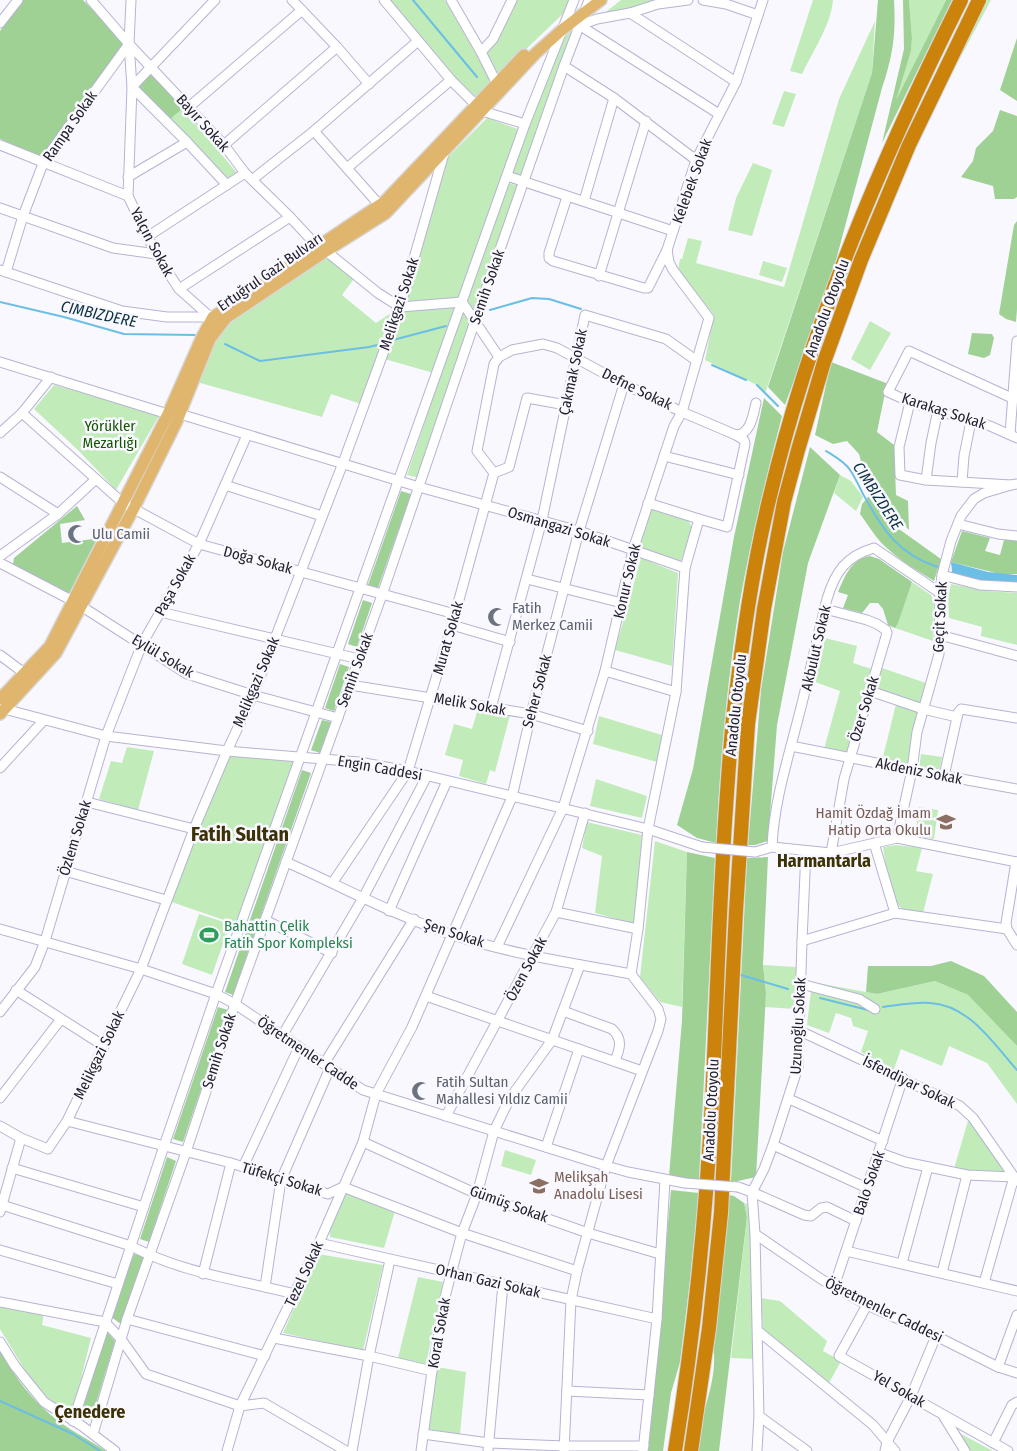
<svg xmlns="http://www.w3.org/2000/svg" width="1017" height="1451" viewBox="0 0 1017 1451" font-family="'Fira Sans Condensed',sans-serif">
<rect width="100%" height="100%" fill="#f9f8ff"/>
<!-- green -->
<g fill="#c1ecb9">
<polygon points="388,0 445,0 492,82 476,97 441,63"/>
<polygon points="516,0 573,0 570,7 499,75 485,51"/>
<polygon points="621,0 688,0 597,19"/>
<path d="M813,0H833C831,25 813,51 802,74L790,71Z"/>
<polygon points="909,0 946,0 894,104 911,51 912,38"/>
<polygon points="987,0 991,0 934,107"/>
<polygon points="875,21 872,73 765,394 757,385 705,360 714,315 678,270 680,259 682,259 688,238 702,241 696,263 784,287 839,99"/>
<polygon points="576,28 523,176 512,173 562,38"/>
<polygon points="153,73 237,173 229,179 137,88"/>
<polygon points="784,91 796,94 784,127 772,124"/>
<polygon points="487,118 518,129 459,298 404,303 446,159"/>
<polygon points="753,163 772,170 752,236 728,230 736,198"/>
<polygon points="508,183 519,186 475,314 466,302"/>
<polygon points="326,251 356,276 342,295 376,323 400,307 462,302 437,374 381,358 364,405 331,394 322,417 193,381 226,318"/>
<polygon points="763,261 787,268 782,282 759,275"/>
<polygon points="463,309 473,321 419,478 407,475"/>
<polygon points="870,321 891,333 870,370 851,359"/>
<polygon points="54,385 160,414 116,490 79,451 34,409"/>
<polygon points="840,475 851,481 863,497 856,511 834,493"/>
<polygon points="649,507 688,519 692,528 681,561 639,547"/>
<polygon points="641,558 678,573 672,666 615,650"/>
<polygon points="912,582 931,595 934,601 933,641 895,628"/>
<polygon points="951,584 987,591 1017,593 1017,645 981,636 982,627 949,618 948,599"/>
<polygon points="825,638 857,646 853,663 872,669 847,755 824,749 840,691 815,682"/>
<polygon points="882,668 929,684 921,706 875,691"/>
<polygon points="896,704 920,712 910,768 882,761"/>
<polygon points="478,709 510,715 495,772 490,770 486,784 459,776 463,760 445,755 454,724 472,729"/>
<polygon points="599,716 662,735 657,762 593,744"/>
<polygon points="127,747 154,751 138,810 99,799 111,761 122,763"/>
<polygon points="227,751 301,756 241,926 166,900"/>
<polygon points="921,754 942,757 939,772 919,768"/>
<polygon points="596,779 647,796 642,818 590,806"/>
<polygon points="919,807 938,810 934,839 915,836"/>
<polygon points="587,822 642,835 635,924 595,913 602,856 582,848"/>
<polygon points="655,841 687,852 682,1007 660,1002 640,977"/>
<path d="M896,845L922,848L916,871L933,874L923,913C917,912 906,912 900,907C889,897 885,861 883,847Z"/>
<polygon points="199,914 230,924 212,975 182,964"/>
<polygon points="763,965 796,967 795,1009 765,1007 766,993"/>
<polygon points="935,981 968,995 1017,1046 1017,1104 987,1063 949,1046 942,1066 901,1049 894,1069 861,1052 868,1031 853,1026 851,1018 836,1013 829,1033 807,1025 812,982 877,994"/>
<polygon points="970,1114 1014,1177 953,1172"/>
<polygon points="505,1150 536,1160 531,1175 501,1166"/>
<polygon points="346,1191 395,1211 384,1248 330,1237 330,1230"/>
<polygon points="744,1203 747,1204 750,1219 756,1359 731,1358 747,1217"/>
<polygon points="318,1254 383,1265 363,1351 283,1333"/>
<polygon points="418,1277 443,1282 426,1364 398,1358"/>
<polygon points="761,1298 780,1301 827,1341 823,1351 841,1361 829,1383 763,1329"/>
<polygon points="0,1302 44,1312 42,1325 91,1338 72,1415 47,1397 26,1372 0,1329"/>
<polygon points="437,1367 466,1372 460,1434 427,1429"/>
<polygon points="959,1433 993,1451 971,1451"/>
</g>
<!-- forest -->
<g fill="#9fd195">
<polygon points="23,0 83,0 125,43 43,158 0,139 0,31"/>
<path d="M878,0H894C896,35 893,55 882,88L832,275L785,405L768,387L872,73Z"/>
<polygon points="903,0 909,0 912,38 911,51 896,100 946,0 952,0 882,143 904,49"/>
<polygon points="1017,38 1017,101 1000,90"/>
<polygon points="153,73 183,108 169,120 137,88"/>
<polygon points="1000,110 1017,116 1017,197 1014,199 995,199 993,186 961,177 973,161 976,148 993,131"/>
<polygon points="1017,221 1017,309 1016,322 1006,319 999,314 1014,225"/>
<polygon points="972,333 992,334 994,338 990,355 984,358 968,354"/>
<polygon points="831,362 886,383 885,393 877,432 894,445 896,495 908,501 909,530 868,487 859,454 847,441 833,444 815,435"/>
<path d="M764,398L782,416C766,477 751,539 740,601C727,682 720,762 716,843L697,838L677,825L693,769L734,537Z"/>
<polygon points="810,447 840,475 808,563 790,658 777,725 768,841 755,845 748,845 761,690 783,552"/>
<polygon points="401,491 411,494 378,588 368,585"/>
<path d="M869,496L889,522L941,559L934,581C918,571 902,562 888,549C877,540 869,526 860,514L862,504Z"/>
<polygon points="77,506 85,520 60,524 62,543 93,539 100,543 74,592 69,594 13,564 14,558"/>
<polygon points="962,531 990,538 985,551 1000,555 1004,540 1017,540 1017,574 1000,574 951,562"/>
<path d="M870,556L879,559L912,582L898,623L895,628L888,625L883,609L878,603H870L862,613L843,608L848,595L838,592C845,576 851,559 870,556Z"/>
<polygon points="363,600 372,603 357,647 348,644"/>
<polygon points="340,664 349,667 334,711 325,708"/>
<polygon points="322,720 331,722 320,753 311,750"/>
<polygon points="302,770 311,773 233,995 225,992"/>
<polygon points="687,852 715,858 699,1180 669,1176 682,1020"/>
<polygon points="768,857 763,965 766,993 756,1177 738,1181 731,1181 747,858"/>
<polygon points="951,961 984,976 1017,1012 1017,1046 968,995 935,981 877,994 866,992 868,966 931,966"/>
<polygon points="218,1007 228,1010 183,1142 173,1139"/>
<polygon points="167,1157 176,1161 149,1242 140,1239"/>
<polygon points="671,1190 699,1193 690,1280 680,1362 671,1393 663,1451 648,1451"/>
<path d="M729,1195L734,1196L744,1203L747,1217L719,1451H698C699,1440 700,1427 703,1416C710,1389 718,1368 712,1340Z"/>
<polygon points="134,1254 144,1257 121,1324 111,1317"/>
<polygon points="106,1331 115,1341 91,1420 80,1417"/>
<path d="M0,1351C14,1375 30,1398 51,1415C67,1429 88,1439 106,1451H0Z"/>
</g>
<!-- water -->
<polygon fill="#6bbee4" points="951,562 988,572 1017,575 1017,587 949,577 952,571"/>
<g fill="none" stroke-linecap="round" stroke-linejoin="round">
<!-- stream -->
<g stroke="#6bbee4" stroke-width="2">
<polyline points="413,0 477,77"/>
<polyline points="0,302 64,317 124,334 195,335"/>
<polyline points="490,310 532,298 549,299 581,309"/>
<polyline points="393,340 446,326"/>
<polyline points="225,344 260,361 369,347 381,344"/>
<polyline points="712,365 746,380"/>
<polyline points="757,385 778,406"/>
<path d="M826,451C834,456 845,462 850,470C855,477 859,486 863,494C883,529 897,554 938,567"/>
<polyline points="741,975 788,989"/>
<polyline points="820,998 868,1010"/>
<path d="M883,1007C899,1005 914,1002 930,1003C969,1005 993,1043 1017,1070"/>
<polyline points="0,1401 73,1434 100,1451"/>
</g>
<!-- minor casing -->
<g stroke="#b7b3d3" stroke-width="11">
<g id="minor">
<polyline points="91,0 129,44 224,145 245,173 290,217 317,246"/>
<polyline points="131,0 129,44 132,87 187,142 227,185"/>
<polyline points="292,0 337,47 369,84"/>
<polyline points="384,0 451,80 482,111 525,124"/>
<polyline points="451,0 481,52 496,82"/>
<polyline points="703,0 726,4 758,15"/>
<polyline points="630,13 736,82"/>
<polyline points="0,23 18,0"/>
<polyline points="576,23 719,114"/>
<polyline points="580,25 597,19 630,13 658,4 688,0"/>
<polyline points="481,52 493,39 512,0"/>
<polyline points="564,66 614,98 696,160"/>
<polyline points="189,107 302,10"/>
<polyline points="314,131 383,209"/>
<polyline points="0,145 128,196"/>
<polyline points="224,145 337,47"/>
<polyline points="347,168 451,80"/>
<polyline points="507,176 673,231"/>
<polyline points="128,177 187,142"/>
<polyline points="253,179 314,131 418,41"/>
<polyline points="567,197 549,253 549,258 553,261 644,288 648,288 667,250 696,160 736,82 763,0"/>
<polyline points="584,201 614,98"/>
<polyline points="0,208 113,248 156,254"/>
<polyline points="147,237 245,173"/>
<polyline points="326,251 378,293 400,307 462,302"/>
<polyline points="0,270 122,311 167,317 213,317"/>
<polyline points="6,272 23,216 44,161 129,44"/>
<polyline points="599,276 646,121"/>
<polyline points="179,289 290,217"/>
<polyline points="462,302 499,357"/>
<polyline points="213,317 208,315 179,289 156,254 128,196 132,87 215,0"/>
<polyline points="0,362 168,414"/>
<polyline points="1014,399 909,351 888,392 910,402 990,426 1017,438"/>
<polyline points="910,402 899,447 900,475 926,480 1011,485 1017,484"/>
<polyline points="22,413 123,503 199,544 455,614"/>
<polyline points="180,414 419,487 579,531 685,568 676,692 648,829 638,929 631,974"/>
<polyline points="0,433 22,413 51,377"/>
<polyline points="1010,434 1017,341"/>
<polyline points="664,456 739,475"/>
<path d="M494,473L477,451L494,364L499,357L512,350L543,344L557,348L624,384L682,412L736,435C751,434 753,415 756,403"/>
<polyline points="494,473 509,467 527,398 566,405"/>
<polyline points="0,477 58,514"/>
<polyline points="926,480 931,443 938,410"/>
<polyline points="962,482 964,456 971,421"/>
<polyline points="225,485 322,516"/>
<polyline points="648,503 699,519 685,568"/>
<polyline points="699,519 727,527 745,444 744,440 736,435"/>
<polyline points="958,524 998,534 1017,536"/>
<polyline points="0,556 58,514 96,479"/>
<polyline points="0,563 73,601"/>
<polyline points="942,575 980,585 1017,587"/>
<polyline points="527,579 622,603"/>
<polyline points="81,606 187,674 253,695 338,718"/>
<polyline points="825,609 867,620 877,624 886,630 887,633 844,779 831,853"/>
<polyline points="160,612 359,659"/>
<polyline points="452,625 510,642"/>
<polyline points="940,635 1017,656"/>
<polyline points="0,655 24,673"/>
<polyline points="605,671 676,692"/>
<polyline points="350,685 531,714 588,731"/>
<polyline points="870,691 923,709 957,717"/>
<polyline points="1,708 106,736 227,751 359,762 408,771 648,829 702,847"/>
<polyline points="491,708 542,520 585,315 666,339 697,361"/>
<polyline points="791,746 912,770 1017,789"/>
<polyline points="0,768 44,720"/>
<polyline points="944,776 958,713 961,709 1017,718"/>
<polyline points="87,802 194,829"/>
<polyline points="897,838 912,770 917,732 939,654 940,593 942,575 951,541 961,516 974,499 984,493 1011,485"/>
<polyline points="874,843 895,913"/>
<path d="M772,847C774,801 788,759 799,715C809,677 817,638 827,599C835,572 846,556 874,548L940,593"/>
<polyline points="806,851 802,941 798,1067 773,1145 764,1169 752,1192 804,1215 811,1216 821,1208 827,1207 856,1221"/>
<polyline points="755,852 772,847 831,853 897,838 1017,862"/>
<path d="M286,862C341,886 395,916 453,935C511,954 571,963 631,974"/>
<polyline points="1016,862 1006,923 1007,929 1017,945"/>
<polyline points="65,871 166,900"/>
<polyline points="333,882 408,771 452,625 494,473"/>
<polyline points="389,911 447,781"/>
<polyline points="556,912 638,929"/>
<polyline points="265,920 332,953"/>
<polyline points="0,929 141,969 216,994 235,1004 363,1090 606,1166 628,1172 685,1183"/>
<polyline points="802,941 895,913 1007,929"/>
<polyline points="497,947 563,808 605,671 633,550 674,426 682,412 709,318 673,270 669,262 667,250"/>
<polyline points="801,984 859,999 875,1009"/>
<polyline points="16,990 104,1046"/>
<polyline points="426,996 642,1071"/>
<path d="M563,1011L612,1029C623,1039 620,1048 615,1061"/>
<polyline points="0,1012 35,967 45,941 106,736 142,644 199,544 247,435"/>
<polyline points="800,1031 960,1106 973,1118 1017,1181"/>
<polyline points="282,1036 363,898 427,776"/>
<polyline points="324,1064 414,919"/>
<polyline points="0,1098 61,1019"/>
<polyline points="789,1099 883,1141"/>
<polyline points="446,1116 556,912 585,813"/>
<polyline points="67,1121 231,1163 328,1194 343,1187 462,1233 577,1271"/>
<polyline points="0,1126 21,1138 48,1149 67,1121 141,969 194,829 227,751 253,695 343,463 400,307 445,150"/>
<polyline points="363,1142 477,1194 588,1233 660,1254"/>
<polyline points="773,1145 867,1188"/>
<polyline points="546,1147 579,1049"/>
<polyline points="880,1153 905,1162 967,1175 1014,1177"/>
<polyline points="243,1167 299,1047"/>
<polyline points="12,1168 144,1207"/>
<polyline points="738,1187 752,1192 755,1234 821,1279 867,1305 936,1336 998,1367 1017,1373"/>
<path d="M2,1205L131,1246C182,1273 240,1280 295,1294"/>
<polyline points="0,1212 21,1138"/>
<polyline points="755,1234 759,1416 757,1451"/>
<polyline points="319,1243 657,1319"/>
<polyline points="0,1250 118,1284"/>
<polyline points="846,1251 1017,1291"/>
<polyline points="902,1263 928,1167"/>
<polyline points="942,1273 967,1175"/>
<polyline points="203,1274 231,1163"/>
<polyline points="984,1283 1014,1177"/>
<polyline points="265,1287 281,1180 330,1068"/>
<polyline points="834,1287 903,1078"/>
<polyline points="0,1302 105,1322 121,1339 146,1374 240,1406 264,1403 346,1451"/>
<polyline points="867,1305 839,1356 1008,1451"/>
<polyline points="127,1319 265,1356"/>
<polyline points="758,1331 873,1425 895,1451"/>
<polyline points="274,1338 369,1356 432,1371"/>
<polyline points="0,1342 15,1366 44,1402 82,1426 115,1451"/>
<polyline points="998,1367 1017,1315"/>
<polyline points="567,1391 649,1395"/>
<polyline points="759,1416 807,1451"/>
<polyline points="944,1417 965,1451"/>
<polyline points="73,1421 164,1146 216,994 525,124 574,0"/>
<polyline points="93,1434 127,1319 186,1152 235,1004 382,595 475,321 564,66 589,0"/>
<polyline points="423,1434 489,1443 564,1446 644,1446"/>
<polyline points="993,1443 1012,1405 1017,1402"/>
<polyline points="227,1451 240,1406 319,1243 363,1142 376,1094 412,1027 512,797 531,714 579,531 624,384"/>
<polyline points="352,1451 369,1356 390,1260"/>
<polyline points="421,1451 432,1371 446,1293 462,1233 477,1194 494,1131 510,1098 552,1040 580,965"/>
<polyline points="488,1451 503,1284"/>
<polyline points="564,1451 571,1300 577,1271 606,1166 658,1031 661,1019 658,1009 631,974"/>
<polyline points="643,1451 657,1319 665,1180"/>
<polyline points="885,1451 887,1442 911,1396 936,1336"/>
</g>
</g>
<!-- major casing -->
<g stroke="#d7d7d9" stroke-width="14">
<g id="major">
<polyline points="0,699 50,646 168,414 202,337 213,317 384,202 524,55"/>
<polyline points="0,714 56,653 134,508 177,421 210,339 226,318 326,251 386,213 536,53 563,29 601,0"/>
</g>
</g>
<!-- highway casing -->
<g stroke="#d7d7d9" stroke-width="16">
<g id="highway">
<path d="M675,1451C694,1335 706,1218 712,1100C717,1003 719,905 726,808C728,778 730,748 733,718C742,644 752,569 770,496C811,324 882,158 961,0"/>
<polyline points="691,1451 709,1328 721,1213 736,911 748,724 764,609 784,502 798,450 824,362 861,260 909,145 979,0"/>
</g>
</g>
<!-- minor -->
<use href="#minor" stroke="#fff" stroke-width="9"/>
<!-- major -->
<use href="#major" stroke="#e0b56d" stroke-width="11"/>
<!-- highway -->
<use href="#highway" stroke="#cb830c" stroke-width="14"/>
<!-- minor-bridge casing -->
<g stroke="#b7b3d3" stroke-width="11" stroke-linecap="butt">
<g id="minor-bridge">
<polyline points="702,847 755,852"/>
<polyline points="685,1183 738,1187"/>
</g>
</g>
<!-- minor-bridge -->
<use href="#minor-bridge" stroke="#fff" stroke-width="9"/>
</g>
<!-- icons -->
<defs>
<g id="mosque-bare" transform="scale(1.5)"><path d="M3.5-4.9A6 6 0 1 0 3.5 4.9A5 5 0 1 1 3.5-4.9Z" fill="#6b7280" stroke="#f9f8ff" stroke-width="2.5" paint-order="stroke"/></g>
<g id="school-bare" transform="scale(1.5)"><path d="M0-5L7-2L0 1L-7-2ZM-4 1L0 2.5L4 1V4Q0 6-4 4Z" fill="#8d6e63" stroke="#f9f8ff" stroke-width="2.5" paint-order="stroke"/></g>
<g id="stadium-bare" transform="scale(1.5)"><path d="M0-5a6.5 5 0 1 0 0 10a6.5 5 0 1 0 0-10ZM-3.5-1.8h7v3.6h-7Z" fill="#2e9e5b" stroke="#f9f8ff" stroke-width="2.5" paint-order="stroke"/></g>
</defs>
<g fill-rule="evenodd">
<use href="#mosque-bare" x="77" y="534"/>
<use href="#mosque-bare" x="497" y="617"/>
<use href="#school-bare" x="946" y="822"/>
<use href="#stadium-bare" x="209" y="935"/>
<use href="#mosque-bare" x="421" y="1091"/>
<use href="#school-bare" x="539" y="1186"/>
</g>
<g text-anchor="middle" dominant-baseline="central" stroke-width="5" stroke-linejoin="round" paint-order="stroke">
<!-- street labels -->
<g font-size="15" fill="#22202c" stroke="#f9f8ff">
<text transform="translate(203 123) rotate(48)">Bayır Sokak</text>
<text transform="translate(70 126) rotate(-55)">Rampa Sokak</text>
<text transform="translate(692 181) rotate(-70)">Kelebek Sokak</text>
<text transform="translate(152 242) rotate(62)">Yalçın Sokak</text>
<text transform="translate(270 272) rotate(-35)">Ertuğrul Gazi Bulvarı</text>
<text transform="translate(487 287) rotate(-71)">Semih Sokak</text>
<text transform="translate(399 304) rotate(-72)">Melikgazi Sokak</text>
<text transform="translate(827 308) rotate(-70)">Anadolu Otoyolu</text>
<text transform="translate(573 372) rotate(-78)">Çakmak Sokak</text>
<text transform="translate(637 389) rotate(26)">Defne Sokak</text>
<text transform="translate(944 411) rotate(18)">Karakaş Sokak</text>
<text transform="translate(559 527) rotate(17)">Osmangazi Sokak</text>
<text transform="translate(258 560) rotate(15)">Doğa Sokak</text>
<text transform="translate(627 581) rotate(-77)">Konur Sokak</text>
<text transform="translate(175 585) rotate(-61)">Paşa Sokak</text>
<text transform="translate(940 617) rotate(-87)">Geçit Sokak</text>
<text transform="translate(448 638) rotate(-74)">Murat Sokak</text>
<text transform="translate(816 648) rotate(-77)">Akbulut Sokak</text>
<text transform="translate(163 656) rotate(31)">Eylül Sokak</text>
<text transform="translate(355 670) rotate(-70)">Semih Sokak</text>
<text transform="translate(256 682) rotate(-67)">Melikgazi Sokak</text>
<text transform="translate(537 691) rotate(-75)">Seher Sokak</text>
<text transform="translate(470 704) rotate(10)">Melik Sokak</text>
<text transform="translate(736 705) rotate(-84)">Anadolu Otoyolu</text>
<text transform="translate(864 709) rotate(-73)">Özer Sokak</text>
<text transform="translate(380 768) rotate(10)">Engin Caddesi</text>
<text transform="translate(919 771) rotate(11)">Akdeniz Sokak</text>
<text transform="translate(75 838) rotate(-73)">Özlem Sokak</text>
<text transform="translate(454 933) rotate(18)">Şen Sokak</text>
<text transform="translate(526 969) rotate(-62)">Özen Sokak</text>
<text transform="translate(798 1026) rotate(-87)">Uzunoğlu Sokak</text>
<text transform="translate(219 1051) rotate(-72)">Semih Sokak</text>
<text transform="translate(308 1053) rotate(34)">Öğretmenler Cadde</text>
<text transform="translate(99 1055) rotate(-64)">Melikgazi Sokak</text>
<text transform="translate(909 1082) rotate(26)">İsfendiyar Sokak</text>
<text transform="translate(711 1110) rotate(-87)">Anadolu Otoyolu</text>
<text transform="translate(282 1179) rotate(17)">Tüfekçi Sokak</text>
<text transform="translate(869 1183) rotate(-71)">Balo Sokak</text>
<text transform="translate(509 1204) rotate(20)">Gümüş Sokak</text>
<text transform="translate(304 1274) rotate(-65)">Tezel Sokak</text>
<text transform="translate(488 1281) rotate(13)">Orhan Gazi Sokak</text>
<text transform="translate(884 1310) rotate(26)">Öğretmenler Caddesi</text>
<text transform="translate(439 1333) rotate(-80)">Koral Sokak</text>
<text transform="translate(899 1389) rotate(30)">Yel Sokak</text>
</g>
<!-- park labels -->
<g font-size="15" fill="#135601" stroke="#f9f8ff">
<text x="110" y="426">Yörükler<tspan x="110" dy="17">Mezarlığı</tspan></text>
</g>
<!-- worship labels -->
<g font-size="15" fill="#5b616d" stroke="#f9f8ff" text-anchor="start">
<text x="92" y="534">Ulu Camii</text>
<text x="512" y="608">Fatih<tspan x="512" dy="17">Merkez Camii</tspan></text>
<text x="436" y="1082">Fatih Sultan<tspan x="436" dy="17">Mahallesi Yıldız Camii</tspan></text>
</g>
<!-- education labels -->
<g font-size="15" fill="#785e54" stroke="#f9f8ff" text-anchor="end">
<text x="931" y="813">Hamit Özdağ İmam<tspan x="931" dy="17">Hatip Orta Okulu</tspan></text>
<text x="554" y="1177" text-anchor="start">Melikşah<tspan x="554" dy="17">Anadolu Lisesi</tspan></text>
</g>
<!-- leisure labels -->
<g font-size="15" fill="#27864d" stroke="#f9f8ff" text-anchor="start">
<text x="224" y="926">Bahattin Çelik<tspan x="224" dy="17">Fatih Spor Kompleksi</tspan></text>
</g>
<!-- water labels -->
<g font-size="16" font-style="italic" fill="#0b3242" stroke="#f9f8ff">
<text transform="translate(99 314) rotate(12)">CIMBIZDERE</text>
<text transform="translate(878 496) rotate(57)">CIMBIZDERE</text>
</g>
<!-- quarter labels -->
<g font-size="18" font-weight="bold" fill="#3d3207" stroke="#f9f8ff">
<text x="824" y="861">Harmantarla</text>
<text x="90" y="1412">Çenedere</text>
</g>
<!-- district labels -->
<g font-size="20" font-weight="bold" fill="#3d3207" stroke="#f9f8ff">
<text x="240" y="834">Fatih Sultan</text>
</g>
</g>
</svg>
